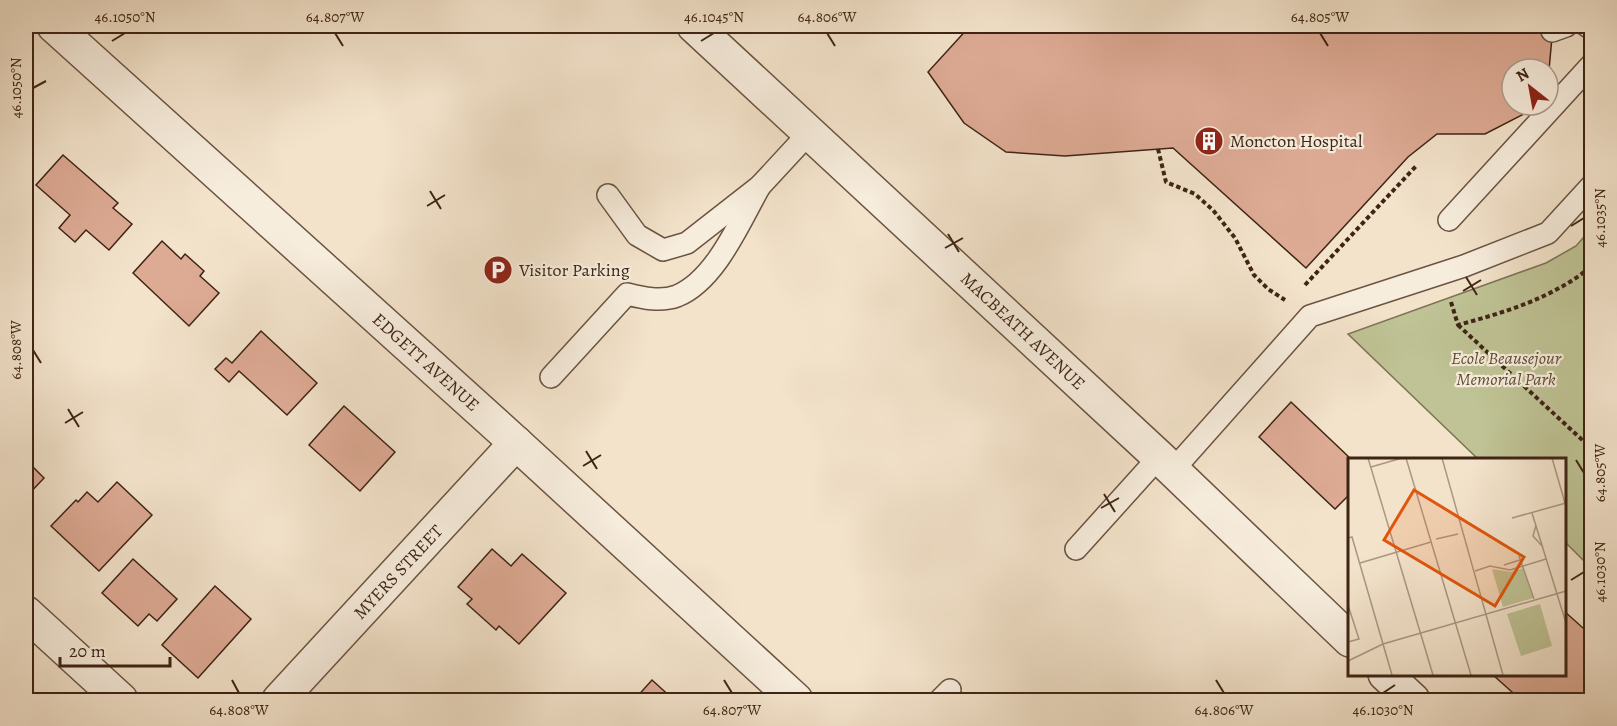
<svg xmlns="http://www.w3.org/2000/svg" width="1617" height="726" viewBox="0 0 1617 726" font-family="Alegreya,serif">
<rect width="100%" height="100%" fill="#f3e3cb"/>
<filter id="stains"><feTurbulence type="fractalNoise" baseFrequency=".00333" numOctaves="4"/><feColorMatrix values="0 0 0 0 .2 0 0 0 0 .09 0 0 0 0 .02 0 0 0 .5 -.17"/></filter>
<radialGradient id="worn" r=".72"><stop offset=".6" stop-color="#630" stop-opacity="0"/><stop offset="1" stop-color="#630" stop-opacity=".3"/></radialGradient>
<!-- green -->
<polygon fill="#bfc395" stroke="#7e7455" stroke-width="1.5" points="1591,229 1591,568 1565,542 1564,459 1478,459 1348,334 1546,263 1576,246"/>
<!-- building -->
<g fill="#ddaa94" stroke="#3e2415" stroke-width="1.5">
<polygon points="970,26 1553,26 1548,81 1548,69 1512,69 1512,105 1531,105 1524,114 1485,134 1437,134 1408,157 1306,268 1173,148 1065,156 1006,152 964,123 928,72"/>
<polygon points="63,155 118,203 113,208 132,224 109,250 86,230 75,242 59,228 70,215 36,185"/>
<polygon points="162,241 181,259 185,254 204,271 200,276 219,293 189,326 133,273"/>
<polygon points="261,331 317,383 287,415 239,371 229,382 215,369 226,358 232,363"/>
<polygon points="1291,402 1351,459 1350,494 1335,509 1259,437"/>
<polygon points="344,406 395,452 360,491 309,445"/>
<polygon points="26,460 44,478 27,496 31,499 26,505"/>
<polygon points="117,482 152,515 99,571 51,526 76,500 78,502 87,492 98,502"/>
<polygon points="492,549 511,566 522,554 566,593 519,644 499,626 496,630 467,604 472,599 458,587"/>
<polygon points="133,559 177,599 157,621 149,614 138,626 102,593"/>
<polygon points="215,586 251,619 198,678 162,645"/>
<polygon points="1564,611 1592,636 1592,700 1521,700 1493,675 1494,674 1564,674"/>
<polygon points="652,680 674,700 634,700"/>
</g>
<g fill="none" stroke-linecap="round" stroke-linejoin="round">
<!-- lane casing -->
<g stroke="#6b5442" stroke-width="24">
<g id="lane">
<polyline points="1587,26 1592,26"/>
<polyline points="1552,31 1566,26"/>
<polyline points="608,195 637,235 663,250 687,243 760,186 809,133"/>
<polyline points="1449,220 1592,64"/>
<path d="M551,377L627,294C643,298 661,302 677,296C716,280 740,221 760,186"/>
<polyline points="1173,470 1310,316 1464,266 1548,233 1592,185"/>
<polyline points="1076,549 1159,457"/>
<polyline points="940,700 950,690"/>
</g>
</g>
<!-- street casing -->
<g stroke="#6b5442" stroke-width="36">
<g id="street">
<polyline points="54,26 516,443 796,700"/>
<polyline points="694,26 1159,457 1350,640"/>
<polyline points="26,613 121,700"/>
<polyline points="1385,674 1413,700"/>
<polyline points="279,700 516,443"/>
</g>
</g>
<!-- path -->
<g stroke="#3e2415" stroke-width="4" stroke-dasharray="4.5 3" stroke-linecap="butt">
<polyline points="1158,149 1166,182 1195,194 1213,210 1235,238 1254,275 1268,289 1285,300"/>
<polyline points="1305,285 1417,165"/>
<path d="M1451,302L1458,325C1506,312 1553,298 1592,266"/>
<polyline points="1458,325 1592,449"/>
</g>
<!-- lane -->
<use href="#lane" stroke="#f7eddd" stroke-width="21"/>
<!-- street -->
<use href="#street" stroke="#f7eddd" stroke-width="33"/>
</g>
<!-- ticks -->
<path fill="none" stroke="#3e2415" stroke-width="2" d="M335,33L343,46M827,33L835,46M1320,33L1328,46M112,41L125,33M701,41L714,33M33,88L46,81M430,191L441,209M427,206L445,195M1571,226L1584,218M948,234L959,252M945,248L963,238M1466,277L1477,295M1463,291L1481,280M33,350L41,363M68,409L79,427M65,423L83,412M586,451L597,469M1576,460L1584,473M583,466L601,455M1104,494L1115,512M1101,508L1119,498M1571,580L1584,572M232,680L239,693M724,680L732,693M1216,680L1224,693M1383,693L1395,685"/>
<!-- icons -->
<defs>
<g id="building-disc" transform="scale(1.5)"><circle r="9.5" fill="#8f2418" stroke="#f7eddd"/><path d="M-4-6H4V6H1V3H-1V6H-4ZM-2.5-4.3h1.7v1.8h-1.7ZM.8-4.3h1.7v1.8H.8ZM-2.5-1h1.7V.8h-1.7ZM.8-1h1.7V.8H.8Z" fill="#fff"/></g>
<g id="parking-disc" transform="scale(1.5)"><circle r="9.5" fill="#8f2418" stroke="#f7eddd"/><path d="M-3.5-5.5H1a3.5 3.5 0 0 1 0 7H-1V5.5H-3.5ZM-1-3.4V-.6H.8a1.4 1.4 0 0 0 0-2.8Z" fill="#fff"/></g>
</defs>
<g fill-rule="evenodd">
<use href="#building-disc" x="1209" y="141"/>
<use href="#parking-disc" x="498" y="270"/>
</g>
<g text-anchor="middle" dominant-baseline="central" stroke-width="4.5" stroke-linejoin="round" paint-order="stroke">
<!-- poi labels -->
<g font-size="18" fill="#3e2415" stroke="#f7eddd" text-anchor="start">
<text x="1230" y="141">Moncton Hospital</text>
<text x="519" y="270">Visitor Parking</text>
</g>
<!-- street labels -->
<g font-size="18" fill="#3e2415" stroke="#f7eddd">
<text transform="translate(1023 331) rotate(43)">MACBEATH AVENUE</text>
<text transform="translate(426 362) rotate(42)">EDGETT AVENUE</text>
<text transform="translate(398 572) rotate(-47)">MYERS STREET</text>
</g>
<!-- park labels -->
<g font-size="18" font-style="italic" fill="#5e4c35" stroke="#f7eddd">
<text x="1506" y="358">Ecole Beausejour<tspan x="1506" dy="21">Memorial Park</tspan></text>
</g>
</g>
<!-- overview -->
<g transform="translate(1348 458)">
<rect width="218" height="218" fill="#f3e3cb"/>
<path d="M175,110L185,140L155,149L144,111L163,114ZM192,146L204,188L173,198L159,156Z" fill="#bfc395"/>
<path fill="none" stroke="#ab9782" stroke-width="1.5" d="M20,0L85,217M58,0L123,217M94,0L155,217M204,0L217,45M23,9L54,0M184,55L218,165M164,60L218,45M188,67L185,78L195,89M0,80L4,79L44,217M88,81L110,76M171,98L186,141M12,105L83,84M156,107L175,101M127,113L142,108L162,112L198,101M0,147L11,181L0,184M0,203L35,186L218,133"/>
<path fill="#e0560c" fill-opacity="0.15" stroke="#e0560c" stroke-width="3" d="M66,32L176,99L147,148L36,82Z"/>
<rect width="218" height="218" fill="none" stroke="#3e2415" stroke-width="3"/>
</g>
<!-- margin -->
<rect width="1617" height="726" fill="none" stroke="#f3e3cb" stroke-width="66"/>
<!-- north arrow -->
<g transform="translate(1530 87) rotate(329)"><circle r="28" fill="#f7eddd" stroke="#ad9d8d" stroke-width="1.5"/>
<path d="M0-4.5L10 22L0 15L-10 22Z" fill="#8f2418"/>
<text y="-9" font-size="16" font-weight="bold" text-anchor="middle" fill="#3e2415">N</text>
</g>
<!-- scale -->
<path d="M60 657v9h110v-9" fill="none" stroke="#3e2415" stroke-width="3"/>
<text x="69" y="657" font-size="18" fill="#3e2415" stroke="#f7eddd" stroke-width="4.5" paint-order="stroke">20 m</text>
<rect x="33" y="33" width="1551" height="660" fill="none" stroke="#3e2415" stroke-width="2"/>
<g font-size="15" text-anchor="middle" fill="#3e2415">
<text x="125" y="22">46.1050°N</text>
<text x="335" y="22">64.807°W</text>
<text x="714" y="22">46.1045°N</text>
<text x="827" y="22">64.806°W</text>
<text x="1320" y="22">64.805°W</text>
<text transform="translate(16 88) rotate(-90)" y="5">46.1050°N</text>
<text transform="translate(1600 218) rotate(-90)" y="5">46.1035°N</text>
<text transform="translate(16 350) rotate(-90)" y="5">64.808°W</text>
<text transform="translate(1600 473) rotate(-90)" y="5">64.805°W</text>
<text transform="translate(1600 572) rotate(-90)" y="5">46.1030°N</text>
<text x="239" y="715">64.808°W</text>
<text x="732" y="715">64.807°W</text>
<text x="1224" y="715">64.806°W</text>
<text x="1383" y="715">46.1030°N</text>
</g>
<rect width="100%" height="100%" filter="url(#stains)"/>
<rect width="100%" height="100%" fill="url(#worn)"/>
</svg>
